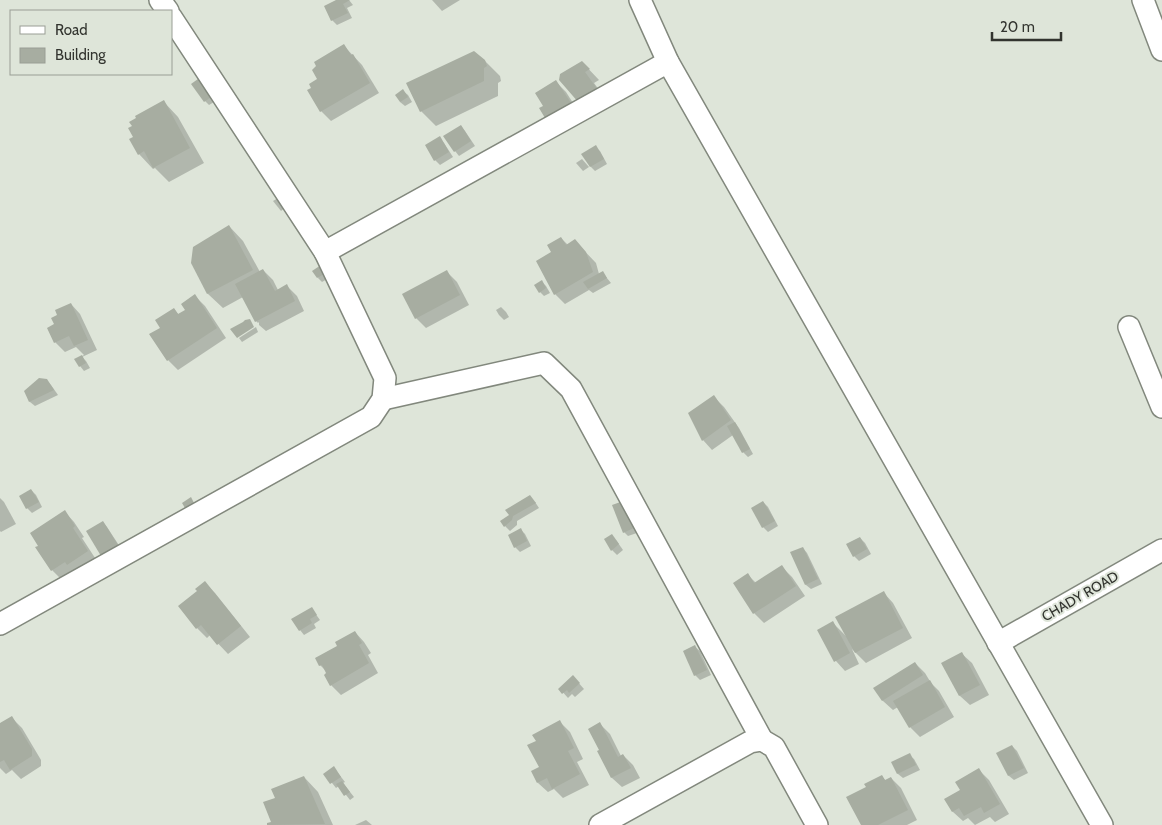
<svg xmlns="http://www.w3.org/2000/svg" width="1162" height="825" viewBox="0 0 1162 825" font-family="Cabin,sans-serif">
<rect width="100%" height="100%" fill="#dee5d9"/>
<!-- shadow -->
<g fill="#0003">
<polygon points="339,0 349,0 353,5 347,8 352,18 337,25 332,20"/>
<polygon points="432,0 460,0 442,11"/>
<polygon points="344,46 362,65 379,93 331,121 321,111 313,88"/>
<polygon points="485,61 500,76 501,81 498,83 498,96 436,126 421,111"/>
<polygon points="582,62 599,80 594,83 607,101 590,112"/>
<polygon points="556,82 566,92 582,117 545,107"/>
<polygon points="193,84 221,98 209,105 205,101"/>
<polygon points="403,91 408,95 412,102 405,106 400,102"/>
<polygon points="164,102 178,117 204,163 169,182 155,168 153,169 139,154 135,138"/>
<polygon points="461,126 465,131 475,146 459,156 455,151"/>
<polygon points="439,138 444,143 453,157 440,165 435,160 426,146"/>
<polygon points="595,147 600,151 607,164 595,171 591,167 583,154"/>
<polygon points="582,159 589,167 583,171 576,163"/>
<polygon points="278,198 286,207 281,211 273,201"/>
<polygon points="229,226 243,241 260,272 263,270 273,280 278,290 287,286 297,296 304,311 266,331 259,325 259,322 258,323 256,321 243,297 223,308 208,294 192,263"/>
<polygon points="561,238 568,245 575,241 596,263 599,274 602,272 611,283 593,293 589,290 565,304 555,294 537,262 553,253"/>
<polygon points="321,267 329,278 322,282 318,278"/>
<polygon points="447,272 457,282 469,305 426,328 416,318"/>
<polygon points="542,282 546,286 550,293 544,296 540,292"/>
<polygon points="195,296 205,306 226,338 178,370 168,360 174,309 179,315 186,311"/>
<polygon points="71,304 80,314 97,350 82,357 86,361 90,368 84,371 80,366 76,360 84,355 76,347 65,352 55,342 56,325"/>
<polygon points="501,307 506,312 509,317 504,320 499,315 496,310"/>
<polygon points="256,327 258,332 242,342 239,338"/>
<polygon points="46,380 51,385 58,395 35,406 30,402 26,391"/>
<polygon points="714,397 724,407 739,428 753,454 748,457 743,452 733,435 712,450 703,440"/>
<polygon points="31,490 36,495 42,507 32,513 27,508"/>
<polygon points="0,498 4,502 16,524 1,532 0,531"/>
<polygon points="625,501 640,532 628,536 624,532"/>
<polygon points="535,502 539,508 517,521 517,525 510,531 505,526 502,521"/>
<polygon points="763,502 768,507 778,526 768,532 763,527"/>
<polygon points="65,512 74,522 84,537 82,538 97,561 62,580 52,570"/>
<polygon points="103,522 107,527 122,550 107,560"/>
<polygon points="521,530 525,534 531,546 520,552 515,547"/>
<polygon points="860,538 865,543 871,554 859,561 854,556"/>
<polygon points="606,539 616,540 623,550 617,555 612,550"/>
<polygon points="803,548 807,553 822,584 811,589 806,585 792,553"/>
<polygon points="782,567 792,577 805,596 764,623 754,613 735,584 748,575 756,583"/>
<polygon points="205,583 215,593 250,637 228,654 210,635 207,638 197,628 199,591"/>
<polygon points="884,593 893,603 912,638 866,663 852,649 859,664 845,671 836,661 833,623 846,636"/>
<polygon points="312,609 320,620 314,624 316,628 304,635 300,630"/>
<polygon points="355,632 364,642 371,653 368,655 378,673 341,695 331,685 328,673 320,665 339,646"/>
<polygon points="695,647 700,651 711,675 700,680 695,675"/>
<polygon points="962,654 972,663 989,695 970,705 960,696 943,664"/>
<polygon points="915,663 925,673 931,683 939,691 954,717 920,737 910,727 898,707 893,710 883,701 875,688"/>
<polygon points="577,681 584,689 575,697 572,694 568,698 560,689"/>
<polygon points="12,718 22,728 41,760 41,766 21,779 12,770 6,774 0,768 0,724"/>
<polygon points="560,722 570,732 583,759 577,762 589,785 563,798 554,789 548,792 538,783 540,767 538,742"/>
<polygon points="600,724 610,734 621,756 623,755 633,765 640,778 622,787 612,778 599,752 601,750"/>
<polygon points="1012,746 1017,751 1028,773 1014,780 1009,776 998,754"/>
<polygon points="909,755 914,759 920,770 903,778 898,774 893,763"/>
<polygon points="979,770 989,780 1009,814 995,822 990,817 975,825 968,818 963,821 953,812 946,799 961,790"/>
<polygon points="338,773 345,782 343,783 354,797 350,800 339,786 336,788 325,774"/>
<polygon points="304,777 318,792 333,825 269,825 272,823 276,799"/>
<polygon points="882,777 886,781 891,778 901,788 917,820 907,825 862,825 867,788"/>
<polygon points="366,820 372,825 355,825"/>
</g>
<!-- building -->
<g fill="#a7ada1">
<polygon points="336,0 350,0 343,4 348,13 331,21 324,6"/>
<polygon points="344,44 351,55 353,54 370,83 320,112 307,90 311,88 309,84 317,79 312,70 316,66 314,62"/>
<polygon points="474,51 485,60 487,66 484,68 484,81 420,112 406,83"/>
<polygon points="582,61 590,69 585,72 598,90 579,103 559,80 560,74"/>
<polygon points="205,74 217,93 204,102 191,84"/>
<polygon points="556,80 573,106 548,123 539,108 543,106 535,93"/>
<polygon points="403,89 408,97 400,102 395,95"/>
<polygon points="164,100 190,148 153,168 144,151 138,155 129,139 133,137 128,128 132,126 129,122 136,118 135,116"/>
<polygon points="461,125 471,141 454,152 443,136"/>
<polygon points="440,136 449,152 434,161 425,145"/>
<polygon points="596,145 604,159 590,167 581,154"/>
<polygon points="229,225 253,270 207,294 191,263 193,247"/>
<polygon points="561,237 566,245 575,239 586,252 593,272 554,295 536,261 551,252 547,245"/>
<polygon points="321,265 326,273 317,278 312,271"/>
<polygon points="263,269 275,291 287,284 295,301 255,322 235,284"/>
<polygon points="447,270 460,295 415,319 402,294"/>
<polygon points="603,271 607,278 588,289 583,282"/>
<polygon points="542,280 546,288 539,293 534,285"/>
<polygon points="195,294 217,328 167,361 149,334 160,328 155,320 174,308 178,314 185,310 181,304"/>
<polygon points="71,303 88,340 74,346 69,336 54,343 47,328 54,324 51,318 57,315 55,310"/>
<polygon points="250,319 254,327 237,338 230,329 243,322 245,320"/>
<polygon points="82,355 86,363 79,367 74,359"/>
<polygon points="39,378 47,379 54,390 29,402 24,391"/>
<polygon points="714,395 731,420 702,441 688,413"/>
<polygon points="735,422 750,449 742,453 727,426"/>
<polygon points="31,489 39,502 26,509 19,496"/>
<polygon points="530,495 536,503 513,516 512,520 504,527 500,521 509,515 505,510"/>
<polygon points="191,497 194,503 185,508 182,503"/>
<polygon points="626,500 636,527 623,533 612,505"/>
<polygon points="763,501 775,521 762,528 751,508"/>
<polygon points="65,510 75,526 73,528 88,551 67,565 65,562 51,571 35,547 38,546 30,533"/>
<polygon points="103,521 118,545 101,556 86,531"/>
<polygon points="521,528 527,541 514,548 508,535"/>
<polygon points="612,534 619,544 611,551 604,539"/>
<polygon points="860,537 867,549 853,557 846,544"/>
<polygon points="803,547 818,579 805,585 790,552"/>
<polygon points="782,565 796,586 753,614 733,583 748,573 754,583"/>
<polygon points="205,581 241,626 217,645 201,625 196,629 178,606 197,591 195,589"/>
<polygon points="884,591 903,628 855,653 835,617"/>
<polygon points="312,607 317,615 310,619 312,623 299,631 291,619"/>
<polygon points="833,621 850,653 834,662 817,630"/>
<polygon points="355,631 362,643 359,645 369,663 330,686 324,675 326,673 322,665 319,666 315,658 337,646 335,642"/>
<polygon points="695,645 707,670 694,676 683,651"/>
<polygon points="962,652 980,685 959,696 941,663"/>
<polygon points="915,662 923,675 882,701 873,688"/>
<polygon points="573,675 580,683 569,693 567,690 562,694 558,689"/>
<polygon points="930,680 945,707 909,728 893,701"/>
<polygon points="12,716 32,749 32,756 10,770 4,760 0,762 0,723"/>
<polygon points="560,720 574,748 568,751 580,774 552,789 547,778 537,783 531,771 539,767 527,745 536,741 532,735"/>
<polygon points="600,722 618,757 623,754 631,768 611,778 597,751 599,750 588,729"/>
<polygon points="1012,745 1024,768 1008,776 996,753"/>
<polygon points="910,753 916,765 897,774 891,762"/>
<polygon points="334,766 341,777 330,784 323,774"/>
<polygon points="979,768 1000,804 984,813 981,807 964,816 959,808 952,812 944,799 960,790 955,782"/>
<polygon points="882,775 885,780 891,777 908,810 878,825 861,825 846,797 866,787 864,784"/>
<polygon points="304,776 325,824 267,825 267,823 271,822 263,802 275,798 271,789"/>
<polygon points="342,781 350,792 344,796 336,784"/>
</g>
<g fill="none" stroke-linecap="round" stroke-linejoin="round">
<!-- minor casing -->
<g stroke="#82887d" stroke-width="24">
<g id="minor">
<polyline points="160,0 168,11"/>
<polyline points="640,0 668,62 1102,825"/>
<polyline points="1143,0 1162,50"/>
<polyline points="171,17 325,252 668,62"/>
<polyline points="1129,327 1162,407"/>
<polyline points="383,399 544,363 571,389 762,740"/>
<polyline points="0,624 371,417 383,399 385,378 325,252"/>
<polyline points="998,643 1162,550"/>
<polyline points="600,825 750,742 762,740 774,747 817,825"/>
</g>
</g>
<!-- minor -->
<use href="#minor" stroke="#fff" stroke-width="21"/>
</g>
<g text-anchor="middle" dominant-baseline="central" stroke-width="4" stroke-linejoin="round" paint-order="stroke">
<!-- street labels -->
<g font-size="14" fill="#32342f" stroke="#dee5d9">
<text transform="translate(1080 596) rotate(-30)">CHADY ROAD</text>
</g>
</g>
<!-- legend -->
<rect x="10" y="10" width="162" height="65" fill="#dee5d9" stroke="#999e95"/>
<rect x="20" y="26" width="25" height="8" fill="#ffffff" stroke="#999e95"/>
<text x="55" y="35" font-size="15" fill="#32342f">Road</text>
<rect x="20" y="48" width="25" height="15" fill="#a7ada1" stroke="#999e95"/>
<text x="55" y="60" font-size="15" fill="#32342f">Building</text>
<!-- scale -->
<path d="M992 32v8h69v-8" fill="none" stroke="#32342f" stroke-width="2.5"/>
<text x="1000" y="32" font-size="15" fill="#32342f" stroke="#dee5d9" stroke-width="4" paint-order="stroke">20 m</text>
</svg>
